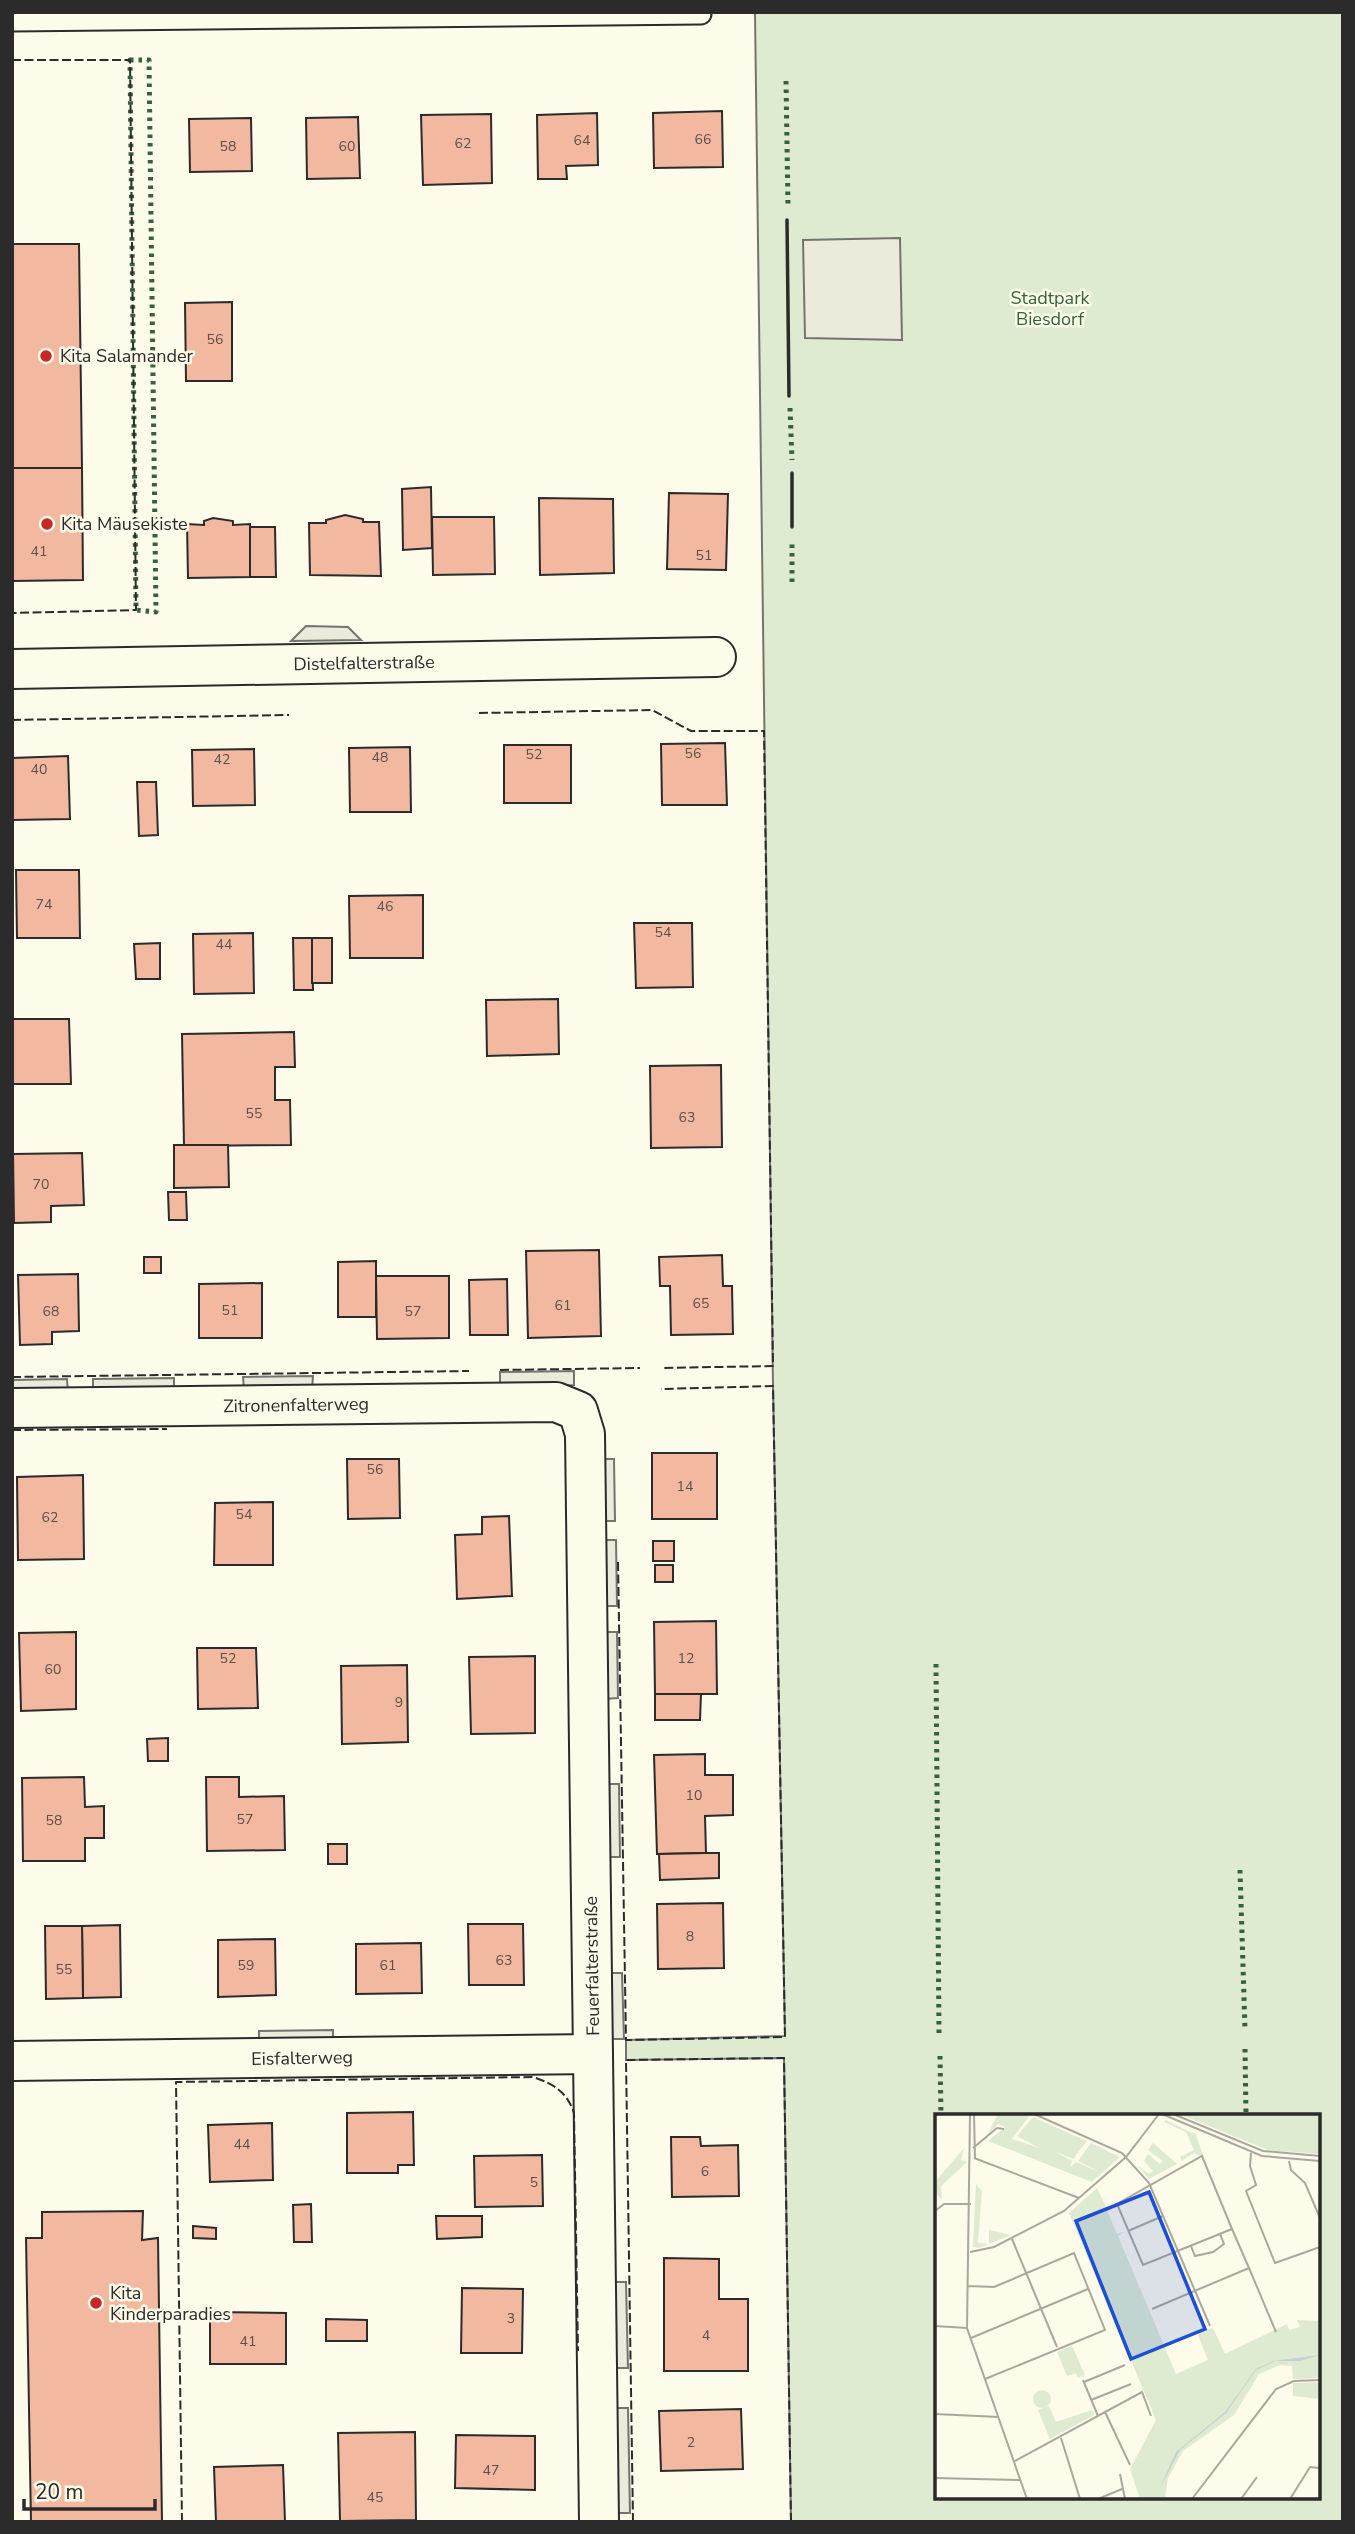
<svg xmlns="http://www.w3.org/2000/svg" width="1355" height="2534" viewBox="0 0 1355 2534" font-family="'Nunito Sans',sans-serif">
<rect width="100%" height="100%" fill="#fdfbea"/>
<!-- green -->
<path fill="#deebd1" stroke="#74746e" stroke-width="2" fill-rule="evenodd" d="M755,12H1343V2522H791L784,2058L626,2060V2040L785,2036L773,1386ZM937,2116H1318V2497H937Z"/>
<!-- parking -->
<g fill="#eceadb" stroke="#74746e" stroke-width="2">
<polygon points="900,238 902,340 805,338 803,240"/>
<polygon points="306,626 348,627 361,640 291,641"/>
<polygon points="574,1371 574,1385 500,1386 500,1372"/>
<polygon points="313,1376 312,1390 244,1390 243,1377"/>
<polygon points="174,1378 174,1391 93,1392 93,1379"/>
<polygon points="67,1379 68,1393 12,1395 12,1380"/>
<polygon points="601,1459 614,1459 615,1521 602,1521"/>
<polygon points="602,1540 616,1540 617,1606 603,1606"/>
<polygon points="603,1632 617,1632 618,1698 604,1699"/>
<polygon points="606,1784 619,1784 620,1857 607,1857"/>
<polygon points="609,1973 622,1973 624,2039 610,2039"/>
<polygon points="333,2030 333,2044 259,2044 259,2031"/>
<polygon points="613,2282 626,2282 628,2368 615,2368"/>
<polygon points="615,2408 628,2408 630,2513 617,2513"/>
</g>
<!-- building -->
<g fill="#f2b8a0" stroke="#2b2b2b" stroke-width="2">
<polygon points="722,111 723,167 654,168 653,113"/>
<polygon points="597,113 598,165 566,166 567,179 538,179 537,115"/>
<polygon points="491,114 492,183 423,185 421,115"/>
<polygon points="358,117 360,178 307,179 306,118"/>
<polygon points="251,118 252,171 190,172 189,119"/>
<polygon points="12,244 79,244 82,468 12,468"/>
<polygon points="232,302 232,381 186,381 185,303"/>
<polygon points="12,468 82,468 83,580 12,581"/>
<polygon points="431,487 432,548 403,550 402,489"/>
<polygon points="669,493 728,494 726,570 667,569"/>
<polygon points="539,498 613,499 614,573 540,575"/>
<polygon points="345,515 363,519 363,522 379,522 381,576 310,575 309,523 326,523 326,520"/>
<polygon points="432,517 494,517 495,574 433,575"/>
<polygon points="213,518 233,521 233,525 250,524 250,577 188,578 187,524 204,525 204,521"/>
<polygon points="250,527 275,527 276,577 250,577"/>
<polygon points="725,743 727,805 662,805 661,744"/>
<rect x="504" y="745" width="67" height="58"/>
<polygon points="410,747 411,812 350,812 349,748"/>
<polygon points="254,749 255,805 193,806 192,750"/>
<polygon points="68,756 70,819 12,820 12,758"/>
<polygon points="137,782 156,782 158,835 139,836"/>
<polygon points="16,870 79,870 80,938 17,938"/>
<polygon points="423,895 423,958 350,958 349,896"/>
<polygon points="634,923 692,923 693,987 636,988"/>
<polygon points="253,933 254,993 194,994 193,934"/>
<polygon points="293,938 312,938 313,990 294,990"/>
<rect x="312" y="938" width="20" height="45"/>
<polygon points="160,943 160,979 136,979 134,944"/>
<polygon points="558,999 559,1054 487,1056 486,1000"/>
<polygon points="12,1019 69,1019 71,1084 12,1084"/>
<polygon points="294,1032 295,1067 275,1067 275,1100 290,1100 291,1145 184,1146 182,1034"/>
<polygon points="721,1065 722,1147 651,1148 650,1066"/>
<polygon points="174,1145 228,1145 229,1187 174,1188"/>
<polygon points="82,1153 84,1205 51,1206 51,1222 14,1223 13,1154"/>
<polygon points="168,1192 186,1192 187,1220 169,1220"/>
<polygon points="599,1250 601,1336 528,1338 526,1251"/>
<polygon points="722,1255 723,1286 732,1286 733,1334 671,1335 670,1286 660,1286 659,1257"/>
<rect x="144" y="1257" width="17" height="16"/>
<polygon points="376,1261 376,1317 338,1317 338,1262"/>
<polygon points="78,1274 79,1331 52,1332 52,1344 20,1345 18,1275"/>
<polygon points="376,1276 449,1276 449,1338 377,1339"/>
<polygon points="507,1279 508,1335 470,1335 469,1280"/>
<polygon points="262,1283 262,1338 199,1338 199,1284"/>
<rect x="652" y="1453" width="65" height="66"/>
<polygon points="347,1459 399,1459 400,1518 348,1519"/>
<polygon points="83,1475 84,1559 18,1560 17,1477"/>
<polygon points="273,1502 273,1565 214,1565 215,1503"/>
<polygon points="509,1516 512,1596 457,1599 455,1535 482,1534 482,1517"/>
<rect x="653" y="1541" width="21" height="20"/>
<rect x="655" y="1565" width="18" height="17"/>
<polygon points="716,1621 717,1694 655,1694 654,1622"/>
<polygon points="76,1632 76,1709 21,1711 19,1633"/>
<polygon points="197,1648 256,1648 258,1708 198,1709"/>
<polygon points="535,1656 535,1733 471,1734 469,1657"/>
<polygon points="407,1665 408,1742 342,1744 341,1666"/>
<polygon points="655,1694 701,1694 700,1720 655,1720"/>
<polygon points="168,1738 168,1761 148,1761 147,1739"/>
<polygon points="705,1754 705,1775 733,1775 733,1815 705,1816 706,1853 657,1854 654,1755"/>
<polygon points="84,1777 85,1807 104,1806 104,1838 85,1838 85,1861 23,1861 22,1778"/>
<polygon points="206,1777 239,1777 239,1797 284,1796 285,1850 207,1851"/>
<rect x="328" y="1844" width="19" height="20"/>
<polygon points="706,1853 719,1853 719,1878 660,1880 659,1854"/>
<polygon points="723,1903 724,1968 658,1969 657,1904"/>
<polygon points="468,1924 523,1924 524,1985 469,1985"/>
<polygon points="120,1925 121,1997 83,1998 82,1926"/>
<polygon points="45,1926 82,1926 83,1998 46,1999"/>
<polygon points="275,1939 276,1995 218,1997 218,1940"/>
<polygon points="421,1943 422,1993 356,1994 356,1944"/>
<polygon points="413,2112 414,2165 398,2165 398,2173 347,2173 347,2113"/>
<polygon points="272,2123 273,2180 210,2182 208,2125"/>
<polygon points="671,2137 700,2137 701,2146 738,2145 739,2196 672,2197"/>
<polygon points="542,2155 543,2206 475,2207 474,2156"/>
<polygon points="311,2204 312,2242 294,2242 293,2205"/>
<polygon points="143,2211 142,2240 158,2238 162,2522 31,2522 26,2238 42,2238 42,2212"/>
<polygon points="436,2216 482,2216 482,2237 437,2239"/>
<polygon points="193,2226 216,2228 216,2239 193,2238"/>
<polygon points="664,2258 719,2259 719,2299 748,2299 748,2371 664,2371"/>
<polygon points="462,2288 523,2289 522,2353 461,2353"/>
<polygon points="210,2312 286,2313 286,2364 210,2364"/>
<polygon points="326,2319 367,2320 367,2341 326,2341"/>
<polygon points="741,2409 743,2469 661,2471 659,2411"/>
<polygon points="415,2432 416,2520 340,2521 338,2433"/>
<polygon points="456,2435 535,2436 535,2490 455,2488"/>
<polygon points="283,2465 285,2522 216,2522 214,2467"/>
</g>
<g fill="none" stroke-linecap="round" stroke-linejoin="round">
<!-- service casing -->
<g stroke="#2b2b2b" stroke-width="23">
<polyline id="service" points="12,21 701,14"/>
</g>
<!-- minor casing -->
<g stroke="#2b2b2b" stroke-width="42">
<g id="minor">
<polyline points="12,669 716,657"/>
<polyline points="12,1408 556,1402 578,1411 585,1434 599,2522"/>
<polyline points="12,2061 593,2054"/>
</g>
</g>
<!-- service -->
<use href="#service" stroke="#fdfbea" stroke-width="19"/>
<!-- minor -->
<use href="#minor" stroke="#fdfbea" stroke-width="38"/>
<!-- hedge -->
<g stroke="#34623c" stroke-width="5" stroke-dasharray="3.5 5" stroke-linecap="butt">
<polygon points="130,60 149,60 156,612 136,610"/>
<polyline points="786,81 788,206"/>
<polyline points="790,408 792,460"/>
<polyline points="792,582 792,543"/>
<polyline points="936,1664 939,2034"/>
<polyline points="1240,1870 1245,2030"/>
<polyline points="1245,2049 1246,2116"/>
<polyline points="940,2056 941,2116"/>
</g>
<!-- fence -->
<g stroke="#2b2b2b" stroke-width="2" stroke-dasharray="9 3.5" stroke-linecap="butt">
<polyline points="12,60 130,60 136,610 12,613"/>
<polyline points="479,713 652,710 691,731 764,731 773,1366 661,1368"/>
<polyline points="12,720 289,715"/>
<polyline points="500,1370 640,1368"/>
<polyline points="12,1377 469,1371"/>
<polyline points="12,1430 167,1429"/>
<polyline points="618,1562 626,2040 785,2037 773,1386 661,1389"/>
<path d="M182,2522L176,2082L533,2077C554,2084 567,2092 574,2113L578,2351"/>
<polyline points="633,2522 626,2060 784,2058 791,2522"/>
</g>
<!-- wall -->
<g stroke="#2b2b2b" stroke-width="3.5">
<polyline points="787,220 789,396"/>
<polyline points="792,473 792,527"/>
</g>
</g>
<!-- markers -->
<g fill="#c62828" stroke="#fdfbea" stroke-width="2.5">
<circle cx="46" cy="356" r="7"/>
<circle cx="47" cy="524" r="7"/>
<circle cx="96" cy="2303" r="7"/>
</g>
<g text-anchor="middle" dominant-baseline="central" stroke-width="5" stroke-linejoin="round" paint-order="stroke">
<!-- number labels -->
<g font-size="14" fill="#5d4e48">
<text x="703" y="139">66</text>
<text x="582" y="140">64</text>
<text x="463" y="143">62</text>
<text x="228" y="146">58</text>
<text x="347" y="146">60</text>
<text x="215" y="339">56</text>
<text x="39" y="551">41</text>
<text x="704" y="555">51</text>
<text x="693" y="753">56</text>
<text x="534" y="754">52</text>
<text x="380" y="757">48</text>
<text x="222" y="759">42</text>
<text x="39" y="769">40</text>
<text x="44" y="904">74</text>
<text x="385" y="906">46</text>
<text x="663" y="932">54</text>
<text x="224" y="944">44</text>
<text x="254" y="1113">55</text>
<text x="687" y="1117">63</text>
<text x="41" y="1184">70</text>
<text x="701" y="1303">65</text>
<text x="563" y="1305">61</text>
<text x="230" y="1310">51</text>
<text x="51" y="1311">68</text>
<text x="413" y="1311">57</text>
<text x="375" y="1469">56</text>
<text x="685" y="1486">14</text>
<text x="244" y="1514">54</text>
<text x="50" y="1517">62</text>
<text x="228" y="1658">52</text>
<text x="686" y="1658">12</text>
<text x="53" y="1669">60</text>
<text x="399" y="1702">9</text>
<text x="694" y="1795">10</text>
<text x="245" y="1819">57</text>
<text x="54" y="1820">58</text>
<text x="690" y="1936">8</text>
<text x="504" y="1960">63</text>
<text x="246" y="1965">59</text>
<text x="388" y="1965">61</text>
<text x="64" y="1969">55</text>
<text x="242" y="2144">44</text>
<text x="705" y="2171">6</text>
<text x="534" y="2182">5</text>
<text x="511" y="2318">3</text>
<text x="706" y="2335">4</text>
<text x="248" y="2341">41</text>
<text x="691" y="2442">2</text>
<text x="491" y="2470">47</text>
<text x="375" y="2497">45</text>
</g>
<!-- park labels -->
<g font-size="18" fill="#34623c" stroke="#fdfbea">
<text x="1050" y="298">Stadtpark<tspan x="1050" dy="21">Biesdorf</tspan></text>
</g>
<!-- poi labels -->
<g font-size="18" fill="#2b2b2b" stroke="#fdfbea" text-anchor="start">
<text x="60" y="356">Kita Salamander</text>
<text x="61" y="524">Kita Mäusekiste</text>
<text x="110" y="2293">Kita<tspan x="110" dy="21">Kinderparadies</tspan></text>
</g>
<!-- street labels -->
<g font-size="18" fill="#2b2b2b" stroke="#fdfbea">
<text transform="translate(364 663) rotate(-1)">Distelfalterstraße</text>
<text transform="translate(296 1405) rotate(-1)">Zitronenfalterweg</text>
<text transform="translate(592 1966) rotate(-91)">Feuerfalterstraße</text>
<text transform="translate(302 2058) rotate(-1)">Eisfalterweg</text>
</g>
</g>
<!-- overview -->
<g transform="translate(935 2114)">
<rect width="385" height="385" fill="#fdfbea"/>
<path d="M63,0L95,1L77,25L104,34L82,22L98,3L152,27L138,45L119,37L137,47L135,53L141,48L165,58L143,47L156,29L185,43L157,68L53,27L70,13L63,10L52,22ZM244,0H385V40L333,36ZM231,6L261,21L269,44L259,39L247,47L245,43L259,36L251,18L229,8L219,17ZM218,29L242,50L214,65L202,51L214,60L218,57L209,47L213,40L225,50L228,47L213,36ZM29,34L26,46L32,48L6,72L7,86L0,78V68ZM41,70L47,77L43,129L54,130V116L76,121L44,134L38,133ZM162,74L171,93L180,90L171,94L182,120L191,117L183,122L241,260L273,246L262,219L272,215L278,214L290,240L352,210L354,216L365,213L362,206L385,207V264L358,265L357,252L345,251L324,260L299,301L248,337L233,364L230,385H205L195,355L221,306L134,99ZM137,232L150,261L143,264L141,259L132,262L122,238ZM385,268V285L358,282V269ZM98 285a9 9 0 1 1 18 0a9 9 0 1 1-18 0ZM114,292L121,308L157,296L159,301L115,325L103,296Z" fill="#deebd1"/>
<path d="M385,241L365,247H340L321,256L291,299L245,336L224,376L241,338L290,298L321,255L338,247Z" fill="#c7d0d0"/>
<path fill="none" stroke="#a9a89e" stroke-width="2" d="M35,0L32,214L92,385M39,0L40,45M99,0L187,39L214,69L275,212M227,0L327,42L385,47M238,0L328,37L385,42M38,34L62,14L69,15M316,39L315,52L321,71L311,77L340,149L385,133M39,44L144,84M354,47L356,56L370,69L385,104M0,97L9,90H36M297,115L208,151L182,90L267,42L297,115L314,154L341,218M193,117L228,102M77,125L122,233M256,132L260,142L278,138L289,130L285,120M35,138L59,133L129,97L191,43L224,0M33,172L59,173L139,139L170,216L50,265M217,195L314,154M0,212L32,214M36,224L153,175M148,266L163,302M149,268L190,251M156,286L196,270M170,298L195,351M0,300L64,303M126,324L145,385M80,347L207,278L216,302M185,360L190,385M0,364L85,366M163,385L187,375M257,385L341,275L359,267L385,266M306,385L322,363M355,385L375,353L385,354"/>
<path fill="#1d4ed8" fill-opacity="0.15" stroke="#1d4ed8" stroke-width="3.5" d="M214,78L270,215L196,245L141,107Z"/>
<rect width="385" height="385" fill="none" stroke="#2b2b2b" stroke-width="3.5"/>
</g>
<!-- border -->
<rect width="1355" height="2534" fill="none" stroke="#2b2b2b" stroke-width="28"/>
<!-- scale -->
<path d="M24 2499v10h131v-10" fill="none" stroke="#2b2b2b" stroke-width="3.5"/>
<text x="35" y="2499" font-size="21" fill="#2b2b2b" stroke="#fdfbea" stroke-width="5" paint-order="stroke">20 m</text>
</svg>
